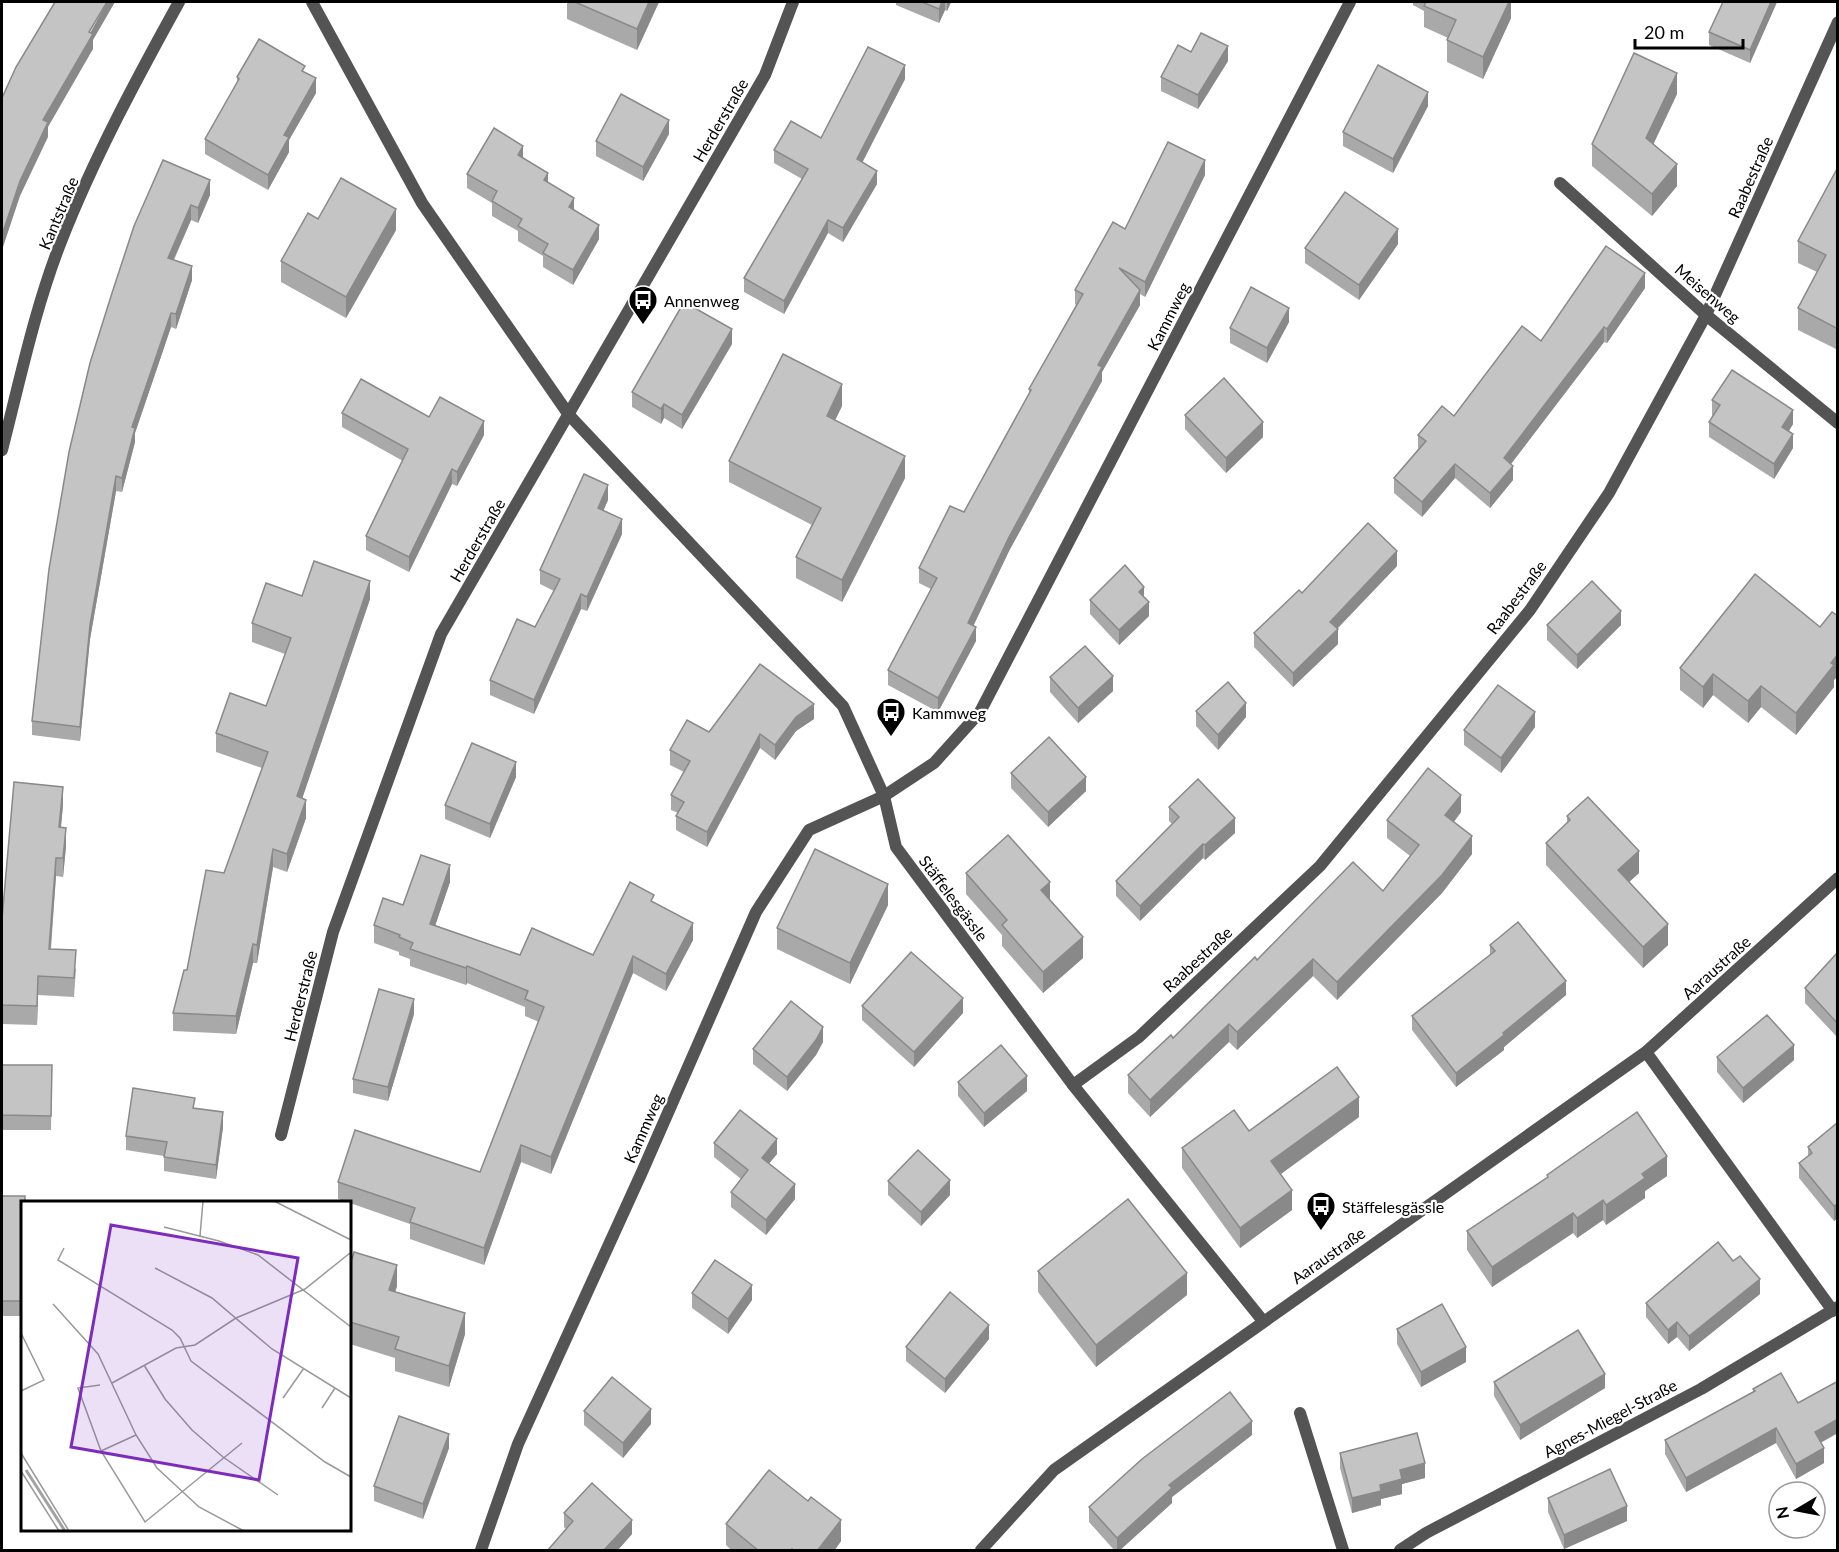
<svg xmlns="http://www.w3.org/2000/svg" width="1839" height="1552" viewBox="0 0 1839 1552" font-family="Lato,sans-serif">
<rect width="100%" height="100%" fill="#fff"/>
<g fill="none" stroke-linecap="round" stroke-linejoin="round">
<!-- lane -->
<g stroke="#545454" stroke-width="12">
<polyline points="1560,183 1706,315 1838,423"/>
<polyline points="1706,315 1838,22"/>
<polyline points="884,796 896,847 1073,1085 1263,1321"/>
<polyline points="1646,1052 1833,1311"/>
<polyline points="1300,1413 1343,1550"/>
<polyline points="1400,1550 1426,1533 1701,1389 1838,1307"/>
</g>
<!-- street -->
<g stroke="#545454" stroke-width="12">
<polyline points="312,2 422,203 569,415 843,706 884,796"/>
<path d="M2,450C20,380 35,307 62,239C94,158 137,78 179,2"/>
<polyline points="1073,1085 1139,1037 1320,866 1530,610 1609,493 1706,315"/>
<polyline points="281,1135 333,932 441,634 765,75 793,2"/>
<polyline points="481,1550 518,1444 642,1172 756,912 809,830 884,796 934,763 980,712 1350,2"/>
<polyline points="981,1550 1054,1470 1646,1052 1838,878"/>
</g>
</g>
<!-- wall -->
<g fill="#a9a9a9">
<polygon points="567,2 659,2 637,50 567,19"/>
<polygon points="896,2 951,2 947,11 945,10 939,23 896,5"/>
<polygon points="1413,2 1511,2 1511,18 1483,79 1447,62 1447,40 1448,38 1424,27 1424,11 1413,5"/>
<polygon points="1723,2 1777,2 1750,63 1709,45 1709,32"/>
<polygon points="1228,61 1198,109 1161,91 1161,77"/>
<polygon points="305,72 316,93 289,140 289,152 268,190 205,154 205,139 237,83 237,77"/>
<polygon points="905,79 862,162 877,184 843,242 828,233 784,314 744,292 744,278 802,179 774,163 774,150 821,138"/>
<polygon points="1677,94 1653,144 1677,186 1652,216 1592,166 1592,144"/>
<polygon points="1428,106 1393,173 1343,146 1343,132"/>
<polygon points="669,134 643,181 596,156 596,141"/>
<polygon points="523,158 574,210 599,239 573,285 543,267 543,256 518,241 518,231 492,216 492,203 467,188 467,174"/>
<polygon points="1838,167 1838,350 1798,330 1798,308 1817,272 1798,263 1798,241"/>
<polygon points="1205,175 1145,297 1140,294 1140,305 1102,372 1102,381 1009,551 973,626 976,641 938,712 888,685 888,670 931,589 919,583 919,568 964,512 1029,395 1029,389 1076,305 1075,304 1075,290 1125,229"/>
<polygon points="210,180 210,195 198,223 191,220 174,260 192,280 176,329 171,327 135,433 135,442 122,492 116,491 90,639 80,741 32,735 32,721 112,293"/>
<polygon points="318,219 396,230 346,318 281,282 281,261"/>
<polygon points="1398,244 1359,300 1305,263 1305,248"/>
<polygon points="1645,288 1607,343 1604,342 1511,464 1513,480 1490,508 1455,478 1422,517 1394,493 1394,478 1418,449 1418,435 1454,416 1541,341"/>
<polygon points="1289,322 1267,363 1230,343 1230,328"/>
<polygon points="732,344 682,429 664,418 661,424 632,407 632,392"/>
<polygon points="1712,400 1793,424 1789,431 1793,448 1774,479 1709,437 1709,422 1713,416 1712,415"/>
<polygon points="842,406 835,420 905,478 842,602 796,578 796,557 812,525 729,482 729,461"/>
<polygon points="342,413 484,435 457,486 452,484 409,572 366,550 366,536 403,461 342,427"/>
<polygon points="1185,415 1263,437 1226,473 1185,429"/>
<polygon points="608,500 603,511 622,534 587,611 581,609 534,714 490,695 490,680 535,627 554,591 540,584 540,570"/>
<polygon points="1397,566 1337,629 1338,644 1293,687 1254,647 1254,633 1302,593"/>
<polygon points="302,596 370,599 302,798 306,818 287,872 273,867 257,963 253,963 236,1034 173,1031 173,1013 187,970 224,873 262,768 216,752 216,733 266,706 285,654 252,642 252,623"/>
<polygon points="1144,597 1149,616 1119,645 1090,614 1090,600"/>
<polygon points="1838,616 1838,676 1834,680 1834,687 1796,735 1761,707 1748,723 1713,695 1703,708 1680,690 1680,668 1820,627"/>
<polygon points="1547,625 1621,625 1577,669 1547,640"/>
<polygon points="1050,677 1113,691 1078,723 1050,692"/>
<polygon points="1196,711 1246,717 1218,750 1196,726"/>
<polygon points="814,719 796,731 775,760 760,748 707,847 676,830 676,816 678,813 671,810 671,795 684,772 670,765 670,750 709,732"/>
<polygon points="1535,727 1501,773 1464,745 1464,730"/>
<polygon points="1011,773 1086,791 1048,827 1011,788"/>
<polygon points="516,777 490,838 445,819 445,805"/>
<polygon points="63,805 61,827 66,846 63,877 56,876 51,949 76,969 74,997 38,995 37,1025 2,1024 2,919"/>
<polygon points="1169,807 1235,833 1205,860 1203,858 1140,921 1116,896 1116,881 1172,824 1169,821"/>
<polygon points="1461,812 1454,822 1472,854 1442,893 1337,1000 1313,976 1237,1050 1229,1042 1150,1117 1128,1093 1128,1075 1173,1038 1257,960 1383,891 1410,856 1387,838 1387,820"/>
<polygon points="1567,816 1639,873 1629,882 1668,945 1643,968 1546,865 1546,843 1567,824"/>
<polygon points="966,873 1050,900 1083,958 1043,993 1002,946 1002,935 966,894"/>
<polygon points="450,882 435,925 520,955 593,955 654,903 693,940 666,991 633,973 551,1174 521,1162 484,1265 410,1239 410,1224 350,1203 338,1199 338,1182 480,1172 539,1022 525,1016 525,1007 467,983 466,985 410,966 410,959 399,955 399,952 374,943 374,925 403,905"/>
<polygon points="888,905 850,984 777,949 777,928"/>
<polygon points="1490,945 1566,995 1504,1047 1504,1050 1456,1087 1412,1030 1412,1016 1490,955"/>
<polygon points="1838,952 1838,1038 1805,1003 1805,988"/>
<polygon points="862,1006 963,1013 914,1067 862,1020"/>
<polygon points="414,1014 388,1101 353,1093 353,1079"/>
<polygon points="823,1042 816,1055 787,1091 753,1064 753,1049"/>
<polygon points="1717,1057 1794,1060 1743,1103 1717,1072"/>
<polygon points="2,1065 52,1065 51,1130 2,1130"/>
<polygon points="958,1082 1027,1091 984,1127 958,1096"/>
<polygon points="195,1108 223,1127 216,1179 164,1171 164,1156 126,1150 126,1136"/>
<polygon points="1359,1117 1281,1174 1292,1210 1240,1248 1182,1168 1182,1148 1249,1131"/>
<polygon points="1837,1123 1838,1218 1834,1221 1799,1178 1799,1163 1808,1156 1808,1147"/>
<polygon points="714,1143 777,1154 769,1163 795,1199 766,1235 731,1207 731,1192 741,1179 714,1157"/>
<polygon points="1547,1175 1667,1176 1645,1191 1645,1198 1606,1225 1603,1220 1577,1238 1573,1233 1492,1287 1467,1250 1467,1231 1547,1178"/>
<polygon points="888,1181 950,1195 921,1226 888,1195"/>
<polygon points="2,1196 22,1203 22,1316 2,1316"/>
<polygon points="1733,1261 1760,1294 1689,1351 1677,1337 1668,1344 1646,1317 1646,1303"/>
<polygon points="350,1266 397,1286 395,1292 465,1334 449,1387 395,1371 395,1358 350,1344"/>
<polygon points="1038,1271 1187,1295 1096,1367 1038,1292"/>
<polygon points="692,1293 752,1300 728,1334 692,1308"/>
<polygon points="1397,1329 1466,1362 1421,1387 1397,1344"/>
<polygon points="989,1339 945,1393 906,1361 906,1347"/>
<polygon points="1494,1382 1605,1388 1520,1440 1494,1396"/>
<polygon points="1753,1389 1821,1443 1824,1463 1796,1479 1776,1443 1686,1492 1665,1454 1665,1440 1753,1392"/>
<polygon points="584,1411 651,1424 623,1458 584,1425"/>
<polygon points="1252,1435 1172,1497 1172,1503 1119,1551 1115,1551 1089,1522 1089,1507"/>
<polygon points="449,1448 423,1519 374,1501 374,1486"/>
<polygon points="1340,1453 1425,1478 1402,1484 1402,1494 1381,1499 1381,1505 1352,1513 1340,1468"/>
<polygon points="1548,1498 1627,1521 1564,1549 1548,1512"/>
<polygon points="808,1501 841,1541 834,1551 732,1551 726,1545 726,1524"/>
<polygon points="564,1513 632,1534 617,1551 547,1551 566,1529 564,1527"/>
</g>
<!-- shaded-wall -->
<g fill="#898989">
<polygon points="107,2 115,2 93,40 93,49 48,127 48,137 20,196 2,250 2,235 20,181 43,120"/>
<polygon points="649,2 659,2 637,50 637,29"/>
<polygon points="942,2 945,2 945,10 939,23 939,9"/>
<polygon points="947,2 951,2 947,11"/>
<polygon points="1509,2 1511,2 1511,18 1483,79 1483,57"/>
<polygon points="1771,2 1777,2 1750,63 1750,50"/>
<polygon points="1228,46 1228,61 1198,109 1198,95"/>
<polygon points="905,65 905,79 857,173 857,159"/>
<polygon points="1677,73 1677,94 1646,160 1646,138"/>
<polygon points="316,78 316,93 289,140 289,152 268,190 268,175 284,135"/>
<polygon points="1428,92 1428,106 1393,173 1393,159"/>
<polygon points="669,120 669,134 643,181 643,167"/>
<polygon points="523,146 523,160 518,155"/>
<polygon points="1205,160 1205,175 1145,297 1145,282"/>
<polygon points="1677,164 1677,186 1652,216 1652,194"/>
<polygon points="877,171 877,184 843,242 843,228"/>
<polygon points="548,173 548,187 544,180"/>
<polygon points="210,180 210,195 198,223 198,208"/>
<polygon points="574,198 574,213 569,207"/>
<polygon points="191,205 191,220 168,272 168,258"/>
<polygon points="396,209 396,230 346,318 346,297"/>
<polygon points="828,220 828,233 784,314 784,301"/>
<polygon points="599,225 599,239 573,285 573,270"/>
<polygon points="1398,229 1398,244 1359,300 1359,285"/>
<polygon points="192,266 192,280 176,329 176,314"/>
<polygon points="1645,273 1645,288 1607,343 1607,329"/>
<polygon points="1140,290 1140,305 1102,372 1102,381 1009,551 968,637 968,623 1009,537 1098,365"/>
<polygon points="1289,308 1289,322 1267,363 1267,348"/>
<polygon points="171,313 171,327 135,433 135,442 122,492 122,478 132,427"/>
<polygon points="1604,327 1604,342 1504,473 1504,458"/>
<polygon points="732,329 732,344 682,429 682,415"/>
<polygon points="842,384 842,406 827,437 827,416"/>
<polygon points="664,404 664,418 661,424 661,409"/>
<polygon points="1793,410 1793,424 1782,441 1782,427"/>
<polygon points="484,421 484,435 457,486 457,472"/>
<polygon points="1263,422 1263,437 1226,473 1226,458"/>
<polygon points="1793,434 1793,448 1774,479 1774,464"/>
<polygon points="905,456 905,478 842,602 842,580"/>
<polygon points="1455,464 1455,478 1422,517 1422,502"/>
<polygon points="1513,466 1513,480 1490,508 1490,493"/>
<polygon points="452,469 452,484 409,572 409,557"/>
<polygon points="116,476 116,491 90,639 80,741 80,727 90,625"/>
<polygon points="608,485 608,500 598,523 598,508"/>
<polygon points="622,519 622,534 587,611 587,597"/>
<polygon points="1397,551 1397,566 1330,636 1330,622"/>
<polygon points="370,581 370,599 297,814 297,796"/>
<polygon points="1144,587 1144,601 1139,592"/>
<polygon points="581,594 581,609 534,714 534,700"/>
<polygon points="1149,602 1149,616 1119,645 1119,630"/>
<polygon points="1621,611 1621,625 1577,669 1577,655"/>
<polygon points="976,627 976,641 938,712 938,698"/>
<polygon points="1338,629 1338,644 1293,687 1293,673"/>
<polygon points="1838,654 1838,676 1834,680 1834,687 1796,735 1796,713"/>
<polygon points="1713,674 1713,695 1703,708 1703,687"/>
<polygon points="1113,676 1113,691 1078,723 1078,708"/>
<polygon points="1761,686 1761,707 1748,723 1748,701"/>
<polygon points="1246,703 1246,717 1218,750 1218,735"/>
<polygon points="814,704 814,719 796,731 775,760 775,745 796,717"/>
<polygon points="1535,712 1535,727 1501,773 1501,758"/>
<polygon points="760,734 760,748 707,847 707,832"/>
<polygon points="516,762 516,777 490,838 490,824"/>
<polygon points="1086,777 1086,791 1048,827 1048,812"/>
<polygon points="63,787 63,805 59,846 59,827"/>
<polygon points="1461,795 1461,812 1445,833 1445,815"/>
<polygon points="306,800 306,818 287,872 287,854"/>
<polygon points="1235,818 1235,833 1205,860 1205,845"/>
<polygon points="66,828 66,846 63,877 63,858"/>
<polygon points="1472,836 1472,854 1442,893 1337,1000 1337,982"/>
<polygon points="1203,844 1203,858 1140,921 1140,906"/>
<polygon points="273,849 273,867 257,963 257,945"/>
<polygon points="1639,851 1639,873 1618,892 1618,870"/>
<polygon points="56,858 56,876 49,967 49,949"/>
<polygon points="450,865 450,882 430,941 430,924"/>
<polygon points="1050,882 1050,904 1041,890"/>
<polygon points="888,884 888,905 850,984 850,963"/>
<polygon points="693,923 693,940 666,991 666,974"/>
<polygon points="1668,924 1668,945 1643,968 1643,947"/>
<polygon points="1083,937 1083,958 1043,993 1043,972"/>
<polygon points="253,944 253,963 236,1034 236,1016"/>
<polygon points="633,956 633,973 551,1174 551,1157"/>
<polygon points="1313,959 1313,976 1237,1050 1237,1032"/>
<polygon points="467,966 467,983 466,985 466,968"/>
<polygon points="38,976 38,995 37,1025 37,1006"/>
<polygon points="1566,981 1566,995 1504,1047 1504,1050 1456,1087 1456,1073"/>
<polygon points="963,998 963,1013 914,1067 914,1052"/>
<polygon points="414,999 414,1014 388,1101 388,1087"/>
<polygon points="1229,1024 1229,1042 1150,1117 1150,1100"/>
<polygon points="823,1027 823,1042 816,1055 787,1091 787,1077"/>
<polygon points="1794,1045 1794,1060 1743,1103 1743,1088"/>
<polygon points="1027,1076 1027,1091 984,1127 984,1113"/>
<polygon points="1359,1097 1359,1117 1271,1181 1271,1161"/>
<polygon points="223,1112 223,1127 216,1179 216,1165"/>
<polygon points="777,1139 777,1154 762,1172 762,1158"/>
<polygon points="521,1145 521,1162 484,1265 484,1248"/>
<polygon points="1667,1156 1667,1176 1645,1191 1645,1198 1606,1225 1606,1205 1642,1174"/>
<polygon points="950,1180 950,1195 921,1226 921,1212"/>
<polygon points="795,1184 795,1199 766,1235 766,1220"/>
<polygon points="1292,1190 1292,1210 1240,1248 1240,1228"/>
<polygon points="1603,1200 1603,1220 1577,1238 1577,1218"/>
<polygon points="1838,1203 1838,1218 1834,1221 1834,1206"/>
<polygon points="1573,1213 1573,1233 1492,1287 1492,1267"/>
<polygon points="397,1265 397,1286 389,1311 389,1290"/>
<polygon points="1187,1273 1187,1295 1096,1367 1096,1345"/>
<polygon points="1760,1279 1760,1294 1689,1351 1689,1336"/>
<polygon points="752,1285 752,1300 728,1334 728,1319"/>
<polygon points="465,1313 465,1334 449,1387 449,1366"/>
<polygon points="1677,1322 1677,1337 1668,1344 1668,1330"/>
<polygon points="989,1325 989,1339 945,1393 945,1379"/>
<polygon points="1466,1347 1466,1362 1421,1387 1421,1372"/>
<polygon points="1605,1374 1605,1388 1520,1440 1520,1425"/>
<polygon points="651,1409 651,1424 623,1458 623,1443"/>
<polygon points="1838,1419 1838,1433 1815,1446 1815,1432"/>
<polygon points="1252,1421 1252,1435 1172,1497 1172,1503 1119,1551 1117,1551 1117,1538 1169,1485"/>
<polygon points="1776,1428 1776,1443 1686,1492 1686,1478"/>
<polygon points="449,1434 449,1448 423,1519 423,1504"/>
<polygon points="1824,1448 1824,1463 1796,1479 1796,1464"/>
<polygon points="1425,1463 1425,1478 1402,1484 1402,1494 1381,1499 1381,1505 1352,1513 1352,1498 1380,1485 1400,1470"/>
<polygon points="1627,1506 1627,1521 1564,1549 1564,1535"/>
<polygon points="632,1520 632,1534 617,1551 603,1551"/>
<polygon points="841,1520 841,1541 834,1551 817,1551"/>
</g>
<!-- building -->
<g fill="#c4c4c4" stroke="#898989" stroke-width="1.5">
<polygon points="55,2 107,2 89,32 93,34 43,120 48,122 20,181 2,235 2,98 16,67"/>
<polygon points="575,2 649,2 637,29"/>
<polygon points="922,2 942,2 939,9"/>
<polygon points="1426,2 1509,2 1483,57 1447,40 1456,20 1424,6"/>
<polygon points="1723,2 1771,2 1750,50 1709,32"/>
<polygon points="1201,33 1228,46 1198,95 1161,77 1178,45 1191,52"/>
<polygon points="259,39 305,66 302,71 316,78 284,135 289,137 268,175 205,139 239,79 237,77"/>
<polygon points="868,47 905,65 857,159 877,171 843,228 828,220 784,301 744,278 808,169 774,150 791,121 821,138"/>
<polygon points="1634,53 1677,73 1646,138 1677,164 1652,194 1592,144"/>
<polygon points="1378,65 1428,92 1393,159 1343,132"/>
<polygon points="621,94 669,120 643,167 596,141"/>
<polygon points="494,128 523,146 518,155 548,173 544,180 574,198 569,207 599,225 573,270 543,253 548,244 518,226 522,219 492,201 497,191 467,174"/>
<polygon points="1168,142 1205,160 1145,282 1119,268 1140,290 1098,365 1102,367 1009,537 968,623 976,627 938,698 888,670 937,578 919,568 950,506 964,512 1031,390 1029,389 1083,294 1075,290 1113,222 1125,229"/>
<polygon points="163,160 210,180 198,208 191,205 168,258 192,266 176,314 171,313 132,427 135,428 122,478 116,476 90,625 80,727 32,721 49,569 69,452 90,363 112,293 134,226"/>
<polygon points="1838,167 1838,329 1798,308 1826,255 1798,241"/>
<polygon points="341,178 396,209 346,297 281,261 308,213 318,219"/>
<polygon points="1345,192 1398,229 1359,285 1305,248"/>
<polygon points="1606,246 1645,273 1607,329 1604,327 1504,458 1513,466 1490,493 1455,464 1422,502 1394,478 1426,441 1418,435 1442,406 1454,416 1522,326 1541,341"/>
<polygon points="1251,287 1289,308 1267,348 1230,328"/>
<polygon points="684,302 732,329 682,415 664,404 661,409 632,392"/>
<polygon points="783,354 842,384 827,416 905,456 842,580 796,557 821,508 729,461"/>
<polygon points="1732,370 1793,410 1782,427 1793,434 1774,464 1709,422 1720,405 1712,400"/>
<polygon points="1224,378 1263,422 1226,458 1185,415"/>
<polygon points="361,379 429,417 440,397 484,421 457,472 452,469 409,557 366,536 408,449 342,413"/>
<polygon points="584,474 608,485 598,508 622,519 587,597 581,594 534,700 490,680 517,619 535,627 560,579 540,570"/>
<polygon points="1368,523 1397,551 1330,622 1338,629 1293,673 1254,633 1299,590 1302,593"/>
<polygon points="314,561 370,581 297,796 306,800 287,854 273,849 257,945 253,944 236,1016 173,1013 184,970 187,970 206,870 224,873 268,752 216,733 230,693 266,706 291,638 252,623 266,583 302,596"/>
<polygon points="1125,565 1144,587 1139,592 1149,602 1119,630 1090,600"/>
<polygon points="1755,574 1820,627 1832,612 1838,616 1838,654 1831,663 1834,665 1796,713 1761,686 1748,701 1713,674 1703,687 1680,668"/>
<polygon points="1592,581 1621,611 1577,655 1547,625"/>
<polygon points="1085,646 1113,676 1078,708 1050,677"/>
<polygon points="760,664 814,704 796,717 775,745 760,734 707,832 676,816 684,802 671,795 690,761 670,750 687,720 709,732"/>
<polygon points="1228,682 1246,703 1218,735 1196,711"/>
<polygon points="1498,685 1535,712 1501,758 1464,730"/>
<polygon points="1049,737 1086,777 1048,812 1011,773"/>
<polygon points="472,743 516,762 490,824 445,805"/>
<polygon points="1428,768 1461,795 1445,815 1472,836 1442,875 1337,982 1313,959 1237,1032 1229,1024 1150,1100 1128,1075 1171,1035 1173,1038 1255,957 1257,960 1353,862 1383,891 1419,845 1387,820"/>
<polygon points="1198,779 1235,818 1205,845 1203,844 1140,906 1116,881 1179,817 1169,807"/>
<polygon points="14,782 63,787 59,827 66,828 63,858 56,858 49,949 76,950 74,978 38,976 37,1006 2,1005 2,919"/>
<polygon points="1588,797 1639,851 1618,870 1668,924 1643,947 1546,843 1570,820 1567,816"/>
<polygon points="1008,835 1050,882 1041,890 1083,937 1043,972 1002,925 1007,920 966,873"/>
<polygon points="815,849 888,884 850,963 777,928"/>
<polygon points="421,855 450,865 430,924 520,955 532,928 593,955 630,882 654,895 651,901 693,923 666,974 633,956 551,1157 521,1145 484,1248 410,1222 415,1208 338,1182 355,1130 480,1172 544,1007 525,999 528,991 467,966 466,968 410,949 413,943 399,937 400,935 374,925 383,898 403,905"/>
<polygon points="1518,922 1566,981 1503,1033 1504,1035 1456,1073 1412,1016 1495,951 1490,945"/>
<polygon points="911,952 963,998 914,1052 862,1006"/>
<polygon points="1838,952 1838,1024 1805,988"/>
<polygon points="379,989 414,999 388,1087 353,1079"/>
<polygon points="791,1001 823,1027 816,1040 787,1077 753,1049"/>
<polygon points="1767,1015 1794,1045 1743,1088 1717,1057"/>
<polygon points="1001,1045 1027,1076 984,1113 958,1082"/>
<polygon points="2,1065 52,1065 51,1116 2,1115"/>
<polygon points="1337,1067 1359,1097 1271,1161 1292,1190 1240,1228 1182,1148 1234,1110 1249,1131"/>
<polygon points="133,1088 195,1098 193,1108 223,1112 216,1165 164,1157 167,1142 126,1136"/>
<polygon points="740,1110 777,1139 762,1158 795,1184 766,1220 731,1192 748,1170 714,1143"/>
<polygon points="1637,1112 1667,1156 1642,1174 1645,1178 1606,1205 1603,1200 1577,1218 1573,1213 1492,1267 1467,1231 1548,1177 1547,1175"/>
<polygon points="1837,1123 1838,1203 1834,1206 1799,1163 1812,1153 1808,1147"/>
<polygon points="918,1150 950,1180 921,1212 888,1181"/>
<polygon points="2,1196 25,1196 25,1203 22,1203 22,1301 2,1301"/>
<polygon points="1128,1199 1187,1273 1096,1345 1038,1271"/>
<polygon points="1718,1242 1733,1261 1740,1256 1760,1279 1689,1336 1677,1322 1668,1330 1646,1303"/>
<polygon points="354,1252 397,1265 389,1290 465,1313 449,1366 395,1349 399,1337 350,1322 350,1266"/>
<polygon points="715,1260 752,1285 728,1319 692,1293"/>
<polygon points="950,1292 989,1325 945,1379 906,1347"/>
<polygon points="1442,1304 1466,1347 1421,1372 1397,1329"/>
<polygon points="1578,1330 1605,1374 1520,1425 1494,1382"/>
<polygon points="1781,1373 1798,1403 1838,1381 1838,1419 1815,1432 1824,1448 1796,1464 1776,1428 1686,1478 1665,1440 1755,1391 1753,1389"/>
<polygon points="612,1377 651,1409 623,1443 584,1411"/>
<polygon points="1230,1392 1252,1421 1169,1485 1172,1488 1117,1538 1089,1507 1142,1459"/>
<polygon points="399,1416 449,1434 423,1504 374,1486"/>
<polygon points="1417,1433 1425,1463 1400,1470 1402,1479 1380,1485 1381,1491 1352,1498 1340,1453"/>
<polygon points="1610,1469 1627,1506 1564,1535 1548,1498"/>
<polygon points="769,1470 808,1501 811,1497 841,1520 817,1551 793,1551 792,1549 791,1551 759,1551 726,1524"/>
<polygon points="592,1483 632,1520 603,1551 547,1551 573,1521 564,1513"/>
</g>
<!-- icons -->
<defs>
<g id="bus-pin" transform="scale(1.5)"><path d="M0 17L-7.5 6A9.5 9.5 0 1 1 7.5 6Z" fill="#000" stroke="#fff"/><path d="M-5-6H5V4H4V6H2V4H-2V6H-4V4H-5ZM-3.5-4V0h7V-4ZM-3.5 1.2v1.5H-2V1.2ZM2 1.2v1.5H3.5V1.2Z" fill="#fff"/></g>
</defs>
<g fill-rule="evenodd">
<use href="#bus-pin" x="643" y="300"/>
<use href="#bus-pin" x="891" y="712"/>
<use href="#bus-pin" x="1321" y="1206"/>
</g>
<g text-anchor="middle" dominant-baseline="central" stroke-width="4.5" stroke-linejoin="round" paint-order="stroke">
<!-- street labels -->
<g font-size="16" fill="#000" stroke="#fff">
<text transform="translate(720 120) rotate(-60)">Herderstraße</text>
<text transform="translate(1750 177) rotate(-66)">Raabestraße</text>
<text transform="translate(58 213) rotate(-67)">Kantstraße</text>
<text transform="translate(1708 293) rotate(41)">Meisenweg</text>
<text transform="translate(1168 316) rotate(-63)">Kammweg</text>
<text transform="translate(477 540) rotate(-60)">Herderstraße</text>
<text transform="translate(1516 597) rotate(-53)">Raabestraße</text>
<text transform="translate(954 898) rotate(53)">Stäffelesgässle</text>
<text transform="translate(1197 959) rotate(-43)">Raabestraße</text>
<text transform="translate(1716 967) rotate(-42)">Aaraustraße</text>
<text transform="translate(300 996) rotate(-76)">Herderstraße</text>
<text transform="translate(643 1128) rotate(-66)">Kammweg</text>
<text transform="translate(1328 1255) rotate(-35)">Aaraustraße</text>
<text transform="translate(1610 1418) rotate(-28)">Agnes-Miegel-Straße</text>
</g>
<!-- poi labels -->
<g font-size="16" fill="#000" stroke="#fff" text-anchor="start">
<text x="664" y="300">Annenweg</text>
<text x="912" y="712">Kammweg</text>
<text x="1342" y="1206">Stäffelesgässle</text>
</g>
</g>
<!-- overview -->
<g transform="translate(21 1201)">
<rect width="330" height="330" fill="#fff"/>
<path fill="none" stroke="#a2a2a2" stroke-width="3" d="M5,269L44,330"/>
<path fill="none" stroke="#999" stroke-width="1.5" d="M253,0L330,39M143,26L198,40L237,54L330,126M179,35L182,0M330,39V73M43,47L37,59L151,129L159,137L170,160L304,261L330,276M134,67L191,97L251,148L330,197M32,103L77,153L115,234L136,267L178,306L223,330M0,132L23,179L0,190M123,164L144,198L171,229L202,256L257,294M91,182L155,147L174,144L215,117L284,88L329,52M79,184L57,187L80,250L124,321L221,242M262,197L283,167M301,207L314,187M80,250L115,234M0,252L48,330M0,270L38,330"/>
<path fill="#7b2cbf" fill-opacity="0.15" stroke="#7b2cbf" stroke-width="3" d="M90,24L277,57L238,279L50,246Z"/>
<rect width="330" height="330" fill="none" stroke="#000" stroke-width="3"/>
</g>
<!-- border -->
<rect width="1839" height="1552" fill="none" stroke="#000000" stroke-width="6"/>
<!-- north arrow -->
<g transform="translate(1797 1510) rotate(260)"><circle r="28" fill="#ffffff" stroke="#999999" stroke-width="1.5"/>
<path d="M0-4.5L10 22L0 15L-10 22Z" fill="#000000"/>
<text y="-9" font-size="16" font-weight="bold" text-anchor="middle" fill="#000000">N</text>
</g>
<!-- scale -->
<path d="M1635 39v9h108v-9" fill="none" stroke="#000000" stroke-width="3"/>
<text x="1644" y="39" font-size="18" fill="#000000" stroke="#ffffff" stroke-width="4.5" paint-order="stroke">20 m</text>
</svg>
